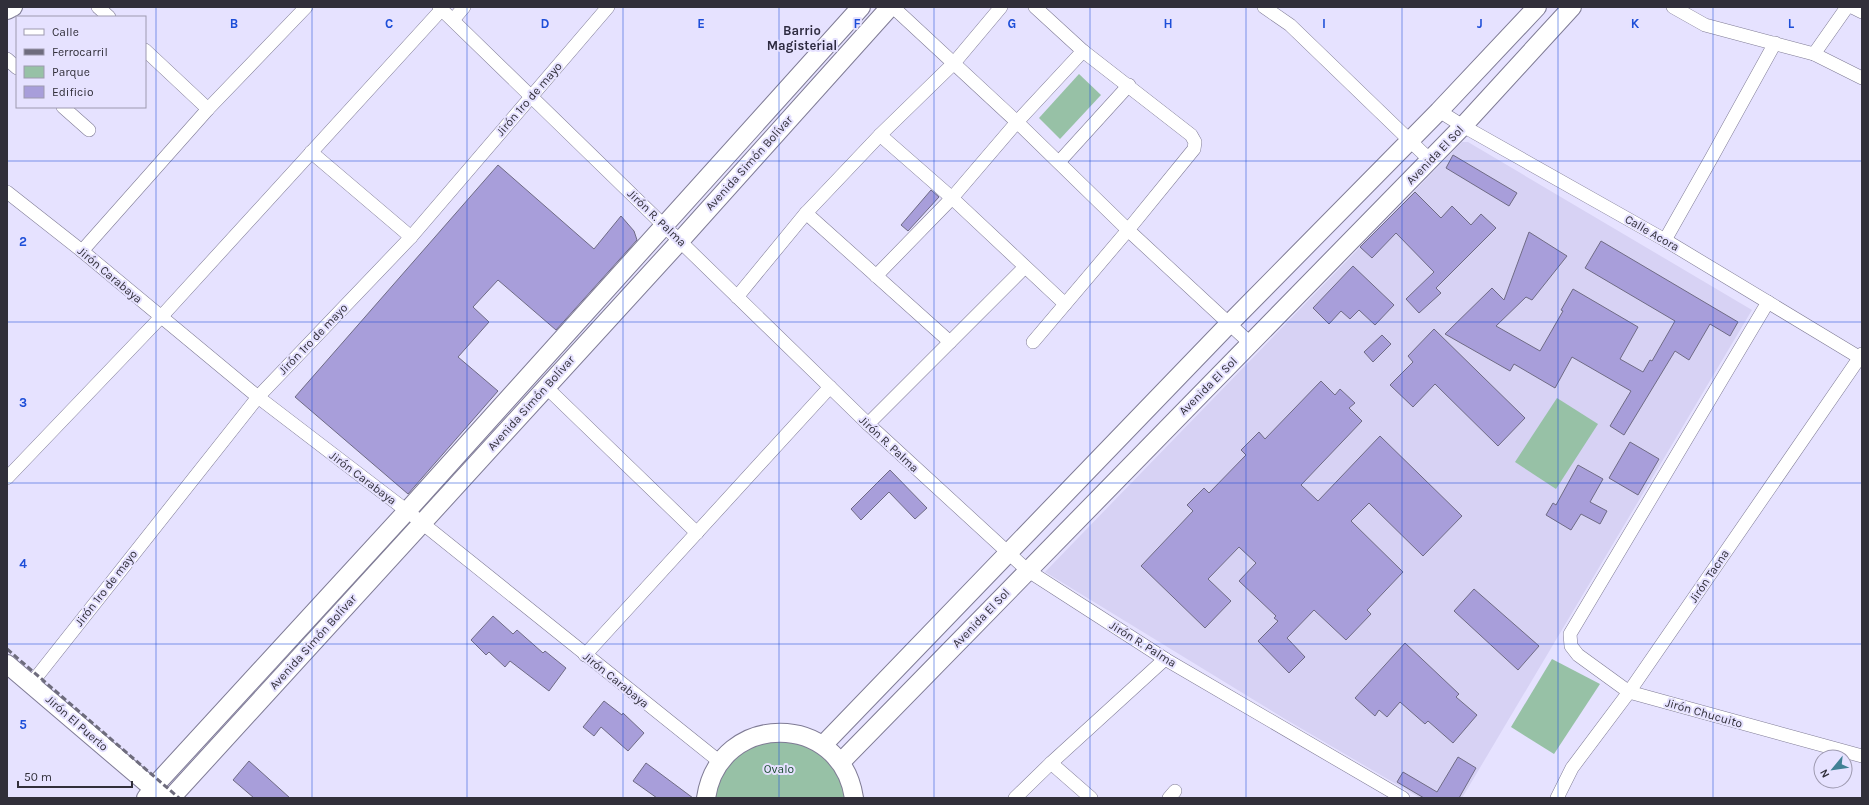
<svg xmlns="http://www.w3.org/2000/svg" width="1869" height="805" viewBox="0 0 1869 805" font-family="Karla,sans-serif">
<rect width="100%" height="100%" fill="#e6e2ff"/>
<!-- built -->
<polygon fill="#d7d2f4" points="1462,142 1468,142 1752,310 1462,798 1420,798 1285,719 1045,572"/>
<!-- green -->
<g fill="#97c1a6">
<polygon points="1079,74 1101,95 1060,139 1039,118"/>
<polygon points="1557,398 1598,424 1556,489 1515,462"/>
<polygon points="1552,659 1600,684 1554,754 1511,727"/>
<path d="M771,741C803,741 824,747 839,778C843,785 846,790 846,798H713L727,766L747,749Z"/>
</g>
<!-- building -->
<g fill="#a89eda" stroke="#6f6b85">
<polygon points="1453,155 1517,193 1509,206 1446,168"/>
<polygon points="498,165 594,249 621,216 634,231 637,240 556,330 498,280 473,307 489,322 458,357 498,391 408,494 295,397"/>
<polygon points="931,190 939,197 908,231 901,225"/>
<polygon points="1415,192 1441,218 1452,206 1471,225 1481,214 1496,228 1436,288 1441,293 1419,313 1406,299 1434,272 1396,233 1372,258 1360,247"/>
<polygon points="1529,232 1567,256 1532,300 1526,297 1496,326 1540,351 1563,311 1561,310 1573,289 1638,327 1620,359 1643,372 1650,360 1652,361 1675,321 1585,268 1601,241 1738,322 1730,336 1710,324 1689,360 1675,351 1624,435 1610,426 1631,391 1572,357 1555,388 1514,364 1510,371 1445,334 1492,288 1504,300"/>
<polygon points="1353,266 1394,305 1375,325 1359,310 1350,319 1341,311 1329,324 1313,308"/>
<polygon points="1434,329 1525,418 1498,446 1435,384 1413,407 1390,385 1413,362 1408,356"/>
<polygon points="1382,335 1391,344 1373,362 1364,352"/>
<polygon points="1321,381 1335,395 1340,389 1355,403 1349,408 1362,421 1301,485 1318,501 1380,436 1462,516 1423,556 1369,503 1351,521 1403,572 1367,610 1371,614 1346,640 1314,610 1287,638 1305,657 1289,673 1258,641 1278,621 1274,618 1276,616 1239,581 1256,563 1239,547 1208,579 1231,601 1205,628 1141,566 1193,511 1187,505 1204,488 1209,493 1246,455 1241,450 1259,432 1265,439"/>
<polygon points="1630,442 1659,459 1638,495 1609,478"/>
<polygon points="1578,465 1603,479 1590,502 1607,511 1600,524 1581,514 1571,530 1546,515 1553,503 1556,505"/>
<polygon points="890,470 927,508 915,519 889,492 861,520 851,509"/>
<polygon points="1474,589 1539,646 1518,670 1454,611"/>
<polygon points="493,616 513,634 517,630 543,653 545,651 566,668 549,691 510,661 505,667 489,652 486,655 471,640"/>
<polygon points="1405,643 1459,694 1456,697 1477,715 1453,743 1428,721 1425,724 1400,702 1387,717 1379,710 1375,716 1355,698"/>
<polygon points="604,701 622,715 623,713 644,733 628,751 601,727 594,736 583,727"/>
<polygon points="1458,757 1476,768 1459,798 1424,798 1397,782 1403,772 1437,792"/>
<polygon points="249,761 290,798 254,798 233,780"/>
<polygon points="646,763 693,798 657,798 633,781"/>
</g>
<g fill="none" stroke-linecap="round" stroke-linejoin="round">
<!-- street casing -->
<g stroke="#7f7b95" stroke-width="14">
<g id="street">
<polyline points="98,7 109,17"/>
<polyline points="439,7 868,424 1027,570 1165,659 1403,798"/>
<polyline points="893,7 1017,122 1128,230 1250,343"/>
<polyline points="1264,7 1290,25 1430,160"/>
<polyline points="1673,7 1705,25 1814,54 1862,78"/>
<polyline points="1852,7 1862,12"/>
<polyline points="453,20 464,7"/>
<polyline points="145,50 208,109"/>
<polyline points="1814,54 1847,7"/>
<polyline points="7,59 17,68"/>
<polyline points="63,107 89,130"/>
<polyline points="1439,111 1463,126 1665,240 1862,359"/>
<polyline points="880,135 952,198 1065,304"/>
<polyline points="311,152 411,237"/>
<polyline points="1059,162 1129,85"/>
<polyline points="7,192 82,251 258,397 407,511 720,762"/>
<polyline points="806,213 950,342"/>
<polyline points="1665,240 1712,157 1775,43"/>
<polyline points="82,251 208,109 306,7"/>
<polyline points="876,276 952,198 1017,122 1083,51"/>
<polyline points="737,297 806,213 880,135 954,63 1001,7"/>
<polyline points="1768,302 1570,634 1571,646 1578,655 1629,692 1862,756"/>
<polyline points="1033,342 1128,230 1194,149 1195,142 1191,135 1083,51 1035,7"/>
<polyline points="546,387 697,533"/>
<polyline points="868,424 1024,268"/>
<polyline points="7,478 161,317 442,9"/>
<polyline points="585,655 830,387"/>
<polyline points="31,684 258,397 411,237 608,7"/>
<polyline points="1051,763 1091,798"/>
<polyline points="1015,798 1051,763 1165,659"/>
<polyline points="1169,798 1175,791"/>
<polyline points="1557,798 1572,768 1629,692 1862,354"/>
</g>
</g>
<!-- secondary casing -->
<g stroke="#7f7b95" stroke-width="20">
<g id="secondary">
<polyline points="7,10 13,7"/>
<polyline points="7,664 162,796"/>
<polyline points="823,745 1229,324 1439,111 1537,7"/>
<polyline points="841,762 1463,126 1572,7"/>
<polyline points="146,798 159,781 407,511 861,7"/>
<polyline points="171,798 680,241 890,7"/>
<path d="M706,798C719,711 841,711 854,798"/>
</g>
</g>
<!-- street -->
<use href="#street" stroke="#fff" stroke-width="13"/>
<!-- secondary -->
<use href="#secondary" stroke="#fff" stroke-width="18"/>
<!-- rail -->
<polyline stroke="#6e6c7d" stroke-width="3" stroke-dasharray="6 3" stroke-linecap="butt" points="7,649 179,798"/>
</g>
<!-- grid -->
<path fill="none" stroke="#1d4ed8" stroke-width="1" stroke-opacity="0.55" d="M156,7V798M312,7V798M467,7V798M623,7V798M779,7V798M934,7V798M1090,7V798M1246,7V798M1402,7V798M1558,7V798M1713,7V798M7,161H1862M7,322H1862M7,483H1862M7,644H1862"/>
<g text-anchor="middle" dominant-baseline="central" stroke-width="4" stroke-linejoin="round" paint-order="stroke">
<!-- street labels -->
<g font-size="12" fill="#312f3a" stroke="#e6e2ff">
<text transform="translate(529 99) rotate(-49)">Jirón 1ro de mayo</text>
<text transform="translate(1435 155) rotate(-46)">Avenida El Sol</text>
<text transform="translate(749 163) rotate(-48)">Avenida Simón Bolívar</text>
<text transform="translate(657 218) rotate(44)">Jirón R. Palma</text>
<text transform="translate(1652 233) rotate(30)">Calle Acora</text>
<text transform="translate(110 275) rotate(40)">Jirón Carabaya</text>
<text transform="translate(313 339) rotate(-46)">Jirón 1ro de mayo</text>
<text transform="translate(1208 386) rotate(-45)">Avenida El Sol</text>
<text transform="translate(531 403) rotate(-48)">Avenida Simón Bolívar</text>
<text transform="translate(889 444) rotate(43)">Jirón R. Palma</text>
<text transform="translate(363 478) rotate(37)">Jirón Carabaya</text>
<text transform="translate(1709 576) rotate(-56)">Jirón Tacna</text>
<text transform="translate(106 588) rotate(-52)">Jirón 1ro de mayo</text>
<text transform="translate(981 618) rotate(-46)">Avenida El Sol</text>
<text transform="translate(313 642) rotate(-48)">Avenida Simón Bolívar</text>
<text transform="translate(1143 644) rotate(32)">Jirón R. Palma</text>
<text transform="translate(616 680) rotate(39)">Jirón Carabaya</text>
<text transform="translate(1704 713) rotate(16)">Jirón Chucuito</text>
<text transform="translate(77 723) rotate(41)">Jirón El Puerto</text>
</g>
<!-- park labels -->
<g font-size="12" fill="#1e4f34" stroke="#e6e2ff">
<text x="779" y="769">Ovalo</text>
</g>
<!-- neighbourhood labels -->
<g font-size="13" font-weight="bold" fill="#2e2b40" stroke="#e6e2ff">
<text x="802" y="30">Barrio<tspan x="802" dy="15">Magisterial</tspan></text>
</g>
</g>
<g font-size="13" text-anchor="middle" font-weight="bold" fill="#1d4ed8" stroke="#e6e2ff" stroke-width="4" stroke-linejoin="round" paint-order="stroke">
<text x="234" y="28">B</text>
<text x="389" y="28">C</text>
<text x="545" y="28">D</text>
<text x="701" y="28">E</text>
<text x="857" y="28">F</text>
<text x="1012" y="28">G</text>
<text x="1168" y="28">H</text>
<text x="1324" y="28">I</text>
<text x="1480" y="28">J</text>
<text x="1635" y="28">K</text>
<text x="1791" y="28">L</text>
<text x="23" y="246">2</text>
<text x="23" y="407">3</text>
<text x="23" y="568">4</text>
<text x="23" y="729">5</text>
</g>
<!-- border -->
<rect width="1869" height="805" fill="none" stroke="#312f3a" stroke-width="16"/>
<!-- legend -->
<rect x="16" y="16" width="130" height="92" fill="#e6e2ff" stroke="#9e9ab0"/>
<rect x="24" y="29" width="20" height="6" fill="#ffffff" stroke="#9e9ab0"/>
<text x="52" y="36" font-size="12" fill="#312f3a">Calle</text>
<rect x="24" y="49" width="20" height="6" fill="#6e6c7d" stroke="#9e9ab0"/>
<text x="52" y="56" font-size="12" fill="#312f3a">Ferrocarril</text>
<rect x="24" y="66" width="20" height="12" fill="#97c1a6" stroke="#9e9ab0"/>
<text x="52" y="76" font-size="12" fill="#312f3a">Parque</text>
<rect x="24" y="86" width="20" height="12" fill="#a89eda" stroke="#9e9ab0"/>
<text x="52" y="96" font-size="12" fill="#312f3a">Edificio</text>
<!-- north arrow -->
<g transform="translate(1833 769) rotate(241)"><circle r="19" fill="#e6e2ff" stroke="#9e9ab0"/>
<path d="M0-3L7 15L0 10L-7 15Z" fill="#418195"/>
<text y="-6" font-size="11" font-weight="bold" text-anchor="middle" fill="#312f3a">N</text>
</g>
<!-- scale -->
<path d="M18 781v6h114v-6" fill="none" stroke="#312f3a" stroke-width="2"/>
<text x="24" y="781" font-size="12" fill="#312f3a" stroke="#e6e2ff" stroke-width="3" paint-order="stroke">50 m</text>
</svg>
